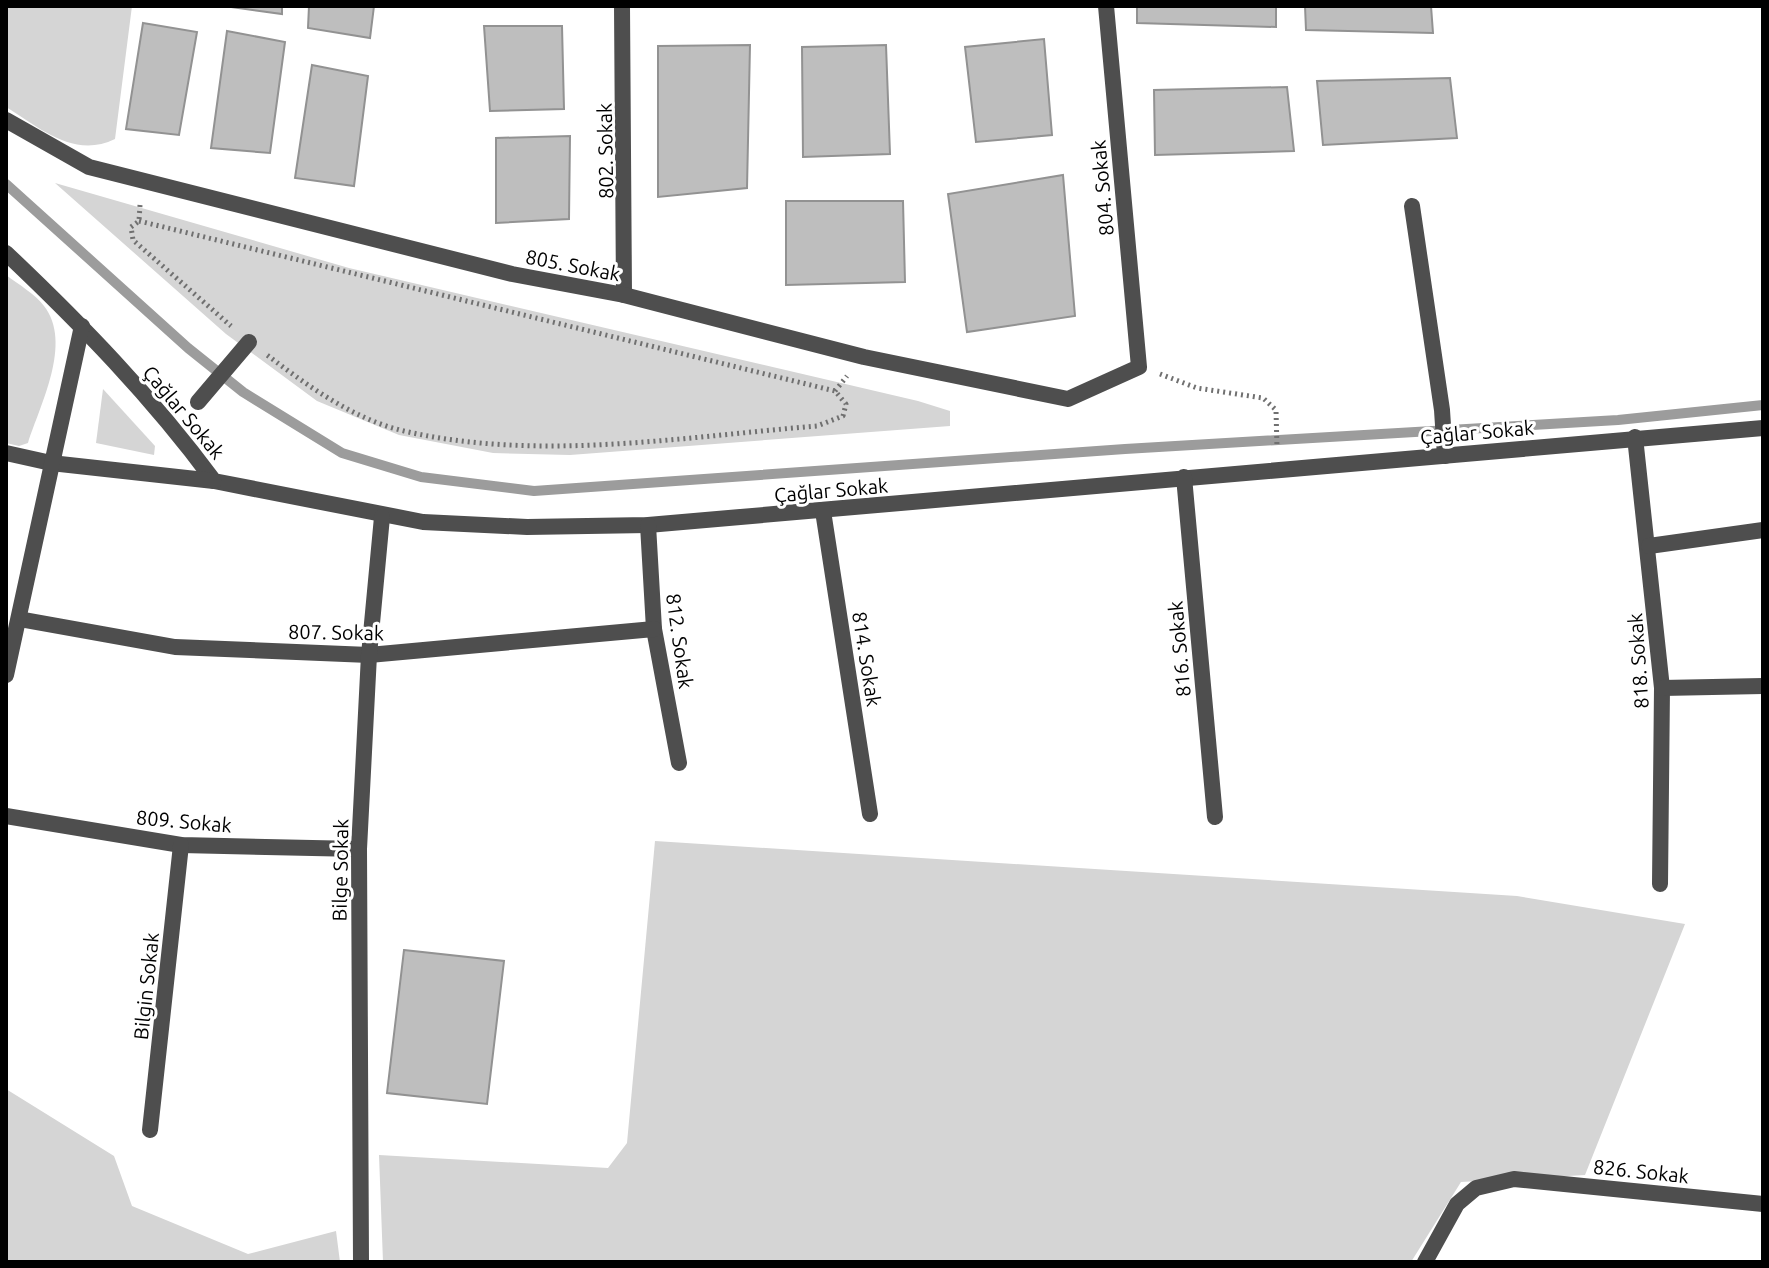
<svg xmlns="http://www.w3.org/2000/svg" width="1769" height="1268" viewBox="0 0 1769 1268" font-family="Ubuntu,sans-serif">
<rect width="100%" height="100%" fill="#fff"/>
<!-- green -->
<g fill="#d5d5d5">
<path d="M6,6H132L115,139C74,159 40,128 6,107Z"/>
<polygon points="55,183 349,268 918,401 950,411 950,426 570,455 493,453 399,435 317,401 226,334"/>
<path d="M6,275C18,284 35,294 44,306C73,343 40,405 28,443L19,446L6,443Z"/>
<polygon points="103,389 155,446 154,455 96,443"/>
<polygon points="655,841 1517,896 1685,924 1585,1175 1461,1182 1411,1262 383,1262 379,1155 608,1168 627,1143"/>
<polygon points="6,1089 114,1156 132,1206 248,1254 336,1231 340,1262 6,1262"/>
</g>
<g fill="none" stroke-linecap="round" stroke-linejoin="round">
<!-- stream -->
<polyline stroke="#9c9c9c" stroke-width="10" points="6,184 188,348 243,392 342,453 421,477 534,491 1125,449 1618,420 1763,405"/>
</g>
<!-- building -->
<g fill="#bebebe" stroke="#929292" stroke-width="2">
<polygon points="224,6 282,6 282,14"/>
<polygon points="309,6 374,6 370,38 308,28"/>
<polygon points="1137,6 1276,6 1276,27 1137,23"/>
<polygon points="1305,6 1431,6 1433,33 1306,30"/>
<polygon points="143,23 197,32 179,135 126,129"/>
<polygon points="484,26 562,26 564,109 490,111"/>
<polygon points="227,31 285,42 270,153 211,148"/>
<polygon points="1044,39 1052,135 976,142 965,47"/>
<polygon points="750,45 747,188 658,197 658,46"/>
<polygon points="886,45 890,154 803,157 802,47"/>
<polygon points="312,65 368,76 354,186 295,178"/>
<polygon points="1450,78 1457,138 1323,145 1317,81"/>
<polygon points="1287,87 1294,151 1155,155 1154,90"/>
<polygon points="570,136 569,219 496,223 496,138"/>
<polygon points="1063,175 1075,316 967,332 948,194"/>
<polygon points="786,201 903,201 905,282 786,285"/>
<polygon points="404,950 504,961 487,1104 387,1093"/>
</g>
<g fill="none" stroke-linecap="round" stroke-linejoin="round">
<!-- path -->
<g stroke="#707070" stroke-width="5" stroke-dasharray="2 4" stroke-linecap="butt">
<polyline points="140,205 139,221 131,227 133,240 231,326"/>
<path d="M139,221L835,391L846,404L843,416L817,426C681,437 538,462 404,431C353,419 308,386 267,355"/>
<polyline points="1160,374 1197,388 1263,398 1276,410 1277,448"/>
<polyline points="835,391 847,376"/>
</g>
<!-- minor -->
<g stroke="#4e4e4e" stroke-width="16">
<polyline points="622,6 624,295"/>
<polyline points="6,120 89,167 512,274 624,295 864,357 1068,399 1139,367 1106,6"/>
<polyline points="1412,206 1442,410 1445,456"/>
<path d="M6,253C81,324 152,397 214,481L423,522L527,527L648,525L1763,428"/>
<polyline points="198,402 249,342"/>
<polyline points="1635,437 1662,688 1660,884"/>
<polyline points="6,453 51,463 214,481"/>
<polyline points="1184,477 1215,817"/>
<polyline points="823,511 870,814"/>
<polyline points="648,525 654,629 679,763"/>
<polyline points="1649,546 1763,530"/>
<polyline points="19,619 175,647 369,655 654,629"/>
<polyline points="6,675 82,326"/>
<polyline points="1662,688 1763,686"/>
<polyline points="6,816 181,845 359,849"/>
<polyline points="150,1130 181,845"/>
<polyline points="361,1262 359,849 369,655 382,517"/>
<polyline points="1425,1262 1457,1204 1476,1188 1514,1179 1763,1204"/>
</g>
</g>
<g text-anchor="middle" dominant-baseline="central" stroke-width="6" stroke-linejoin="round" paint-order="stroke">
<!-- street labels -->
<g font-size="20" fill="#000" stroke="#fff">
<text transform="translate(605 151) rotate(-91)">802. Sokak</text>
<text transform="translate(1102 188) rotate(-95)">804. Sokak</text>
<text transform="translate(573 265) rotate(11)">805. Sokak</text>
<text transform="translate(184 412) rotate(50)">Çağlar Sokak</text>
<text transform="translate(1477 432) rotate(-5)">Çağlar Sokak</text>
<text transform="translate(831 490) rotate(-5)">Çağlar Sokak</text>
<text transform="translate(336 632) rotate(1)">807. Sokak</text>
<text transform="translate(680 641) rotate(82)">812. Sokak</text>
<text transform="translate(1179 649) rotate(-95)">816. Sokak</text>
<text transform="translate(867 659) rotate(81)">814. Sokak</text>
<text transform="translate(1638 661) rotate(-94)">818. Sokak</text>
<text transform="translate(184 821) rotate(5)">809. Sokak</text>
<text transform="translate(340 870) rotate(-89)">Bilge Sokak</text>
<text transform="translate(146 986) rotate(-84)">Bilgin Sokak</text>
<text transform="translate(1641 1171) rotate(6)">826. Sokak</text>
</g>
</g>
<!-- border -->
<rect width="1769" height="1268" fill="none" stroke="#000000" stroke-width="16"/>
</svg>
